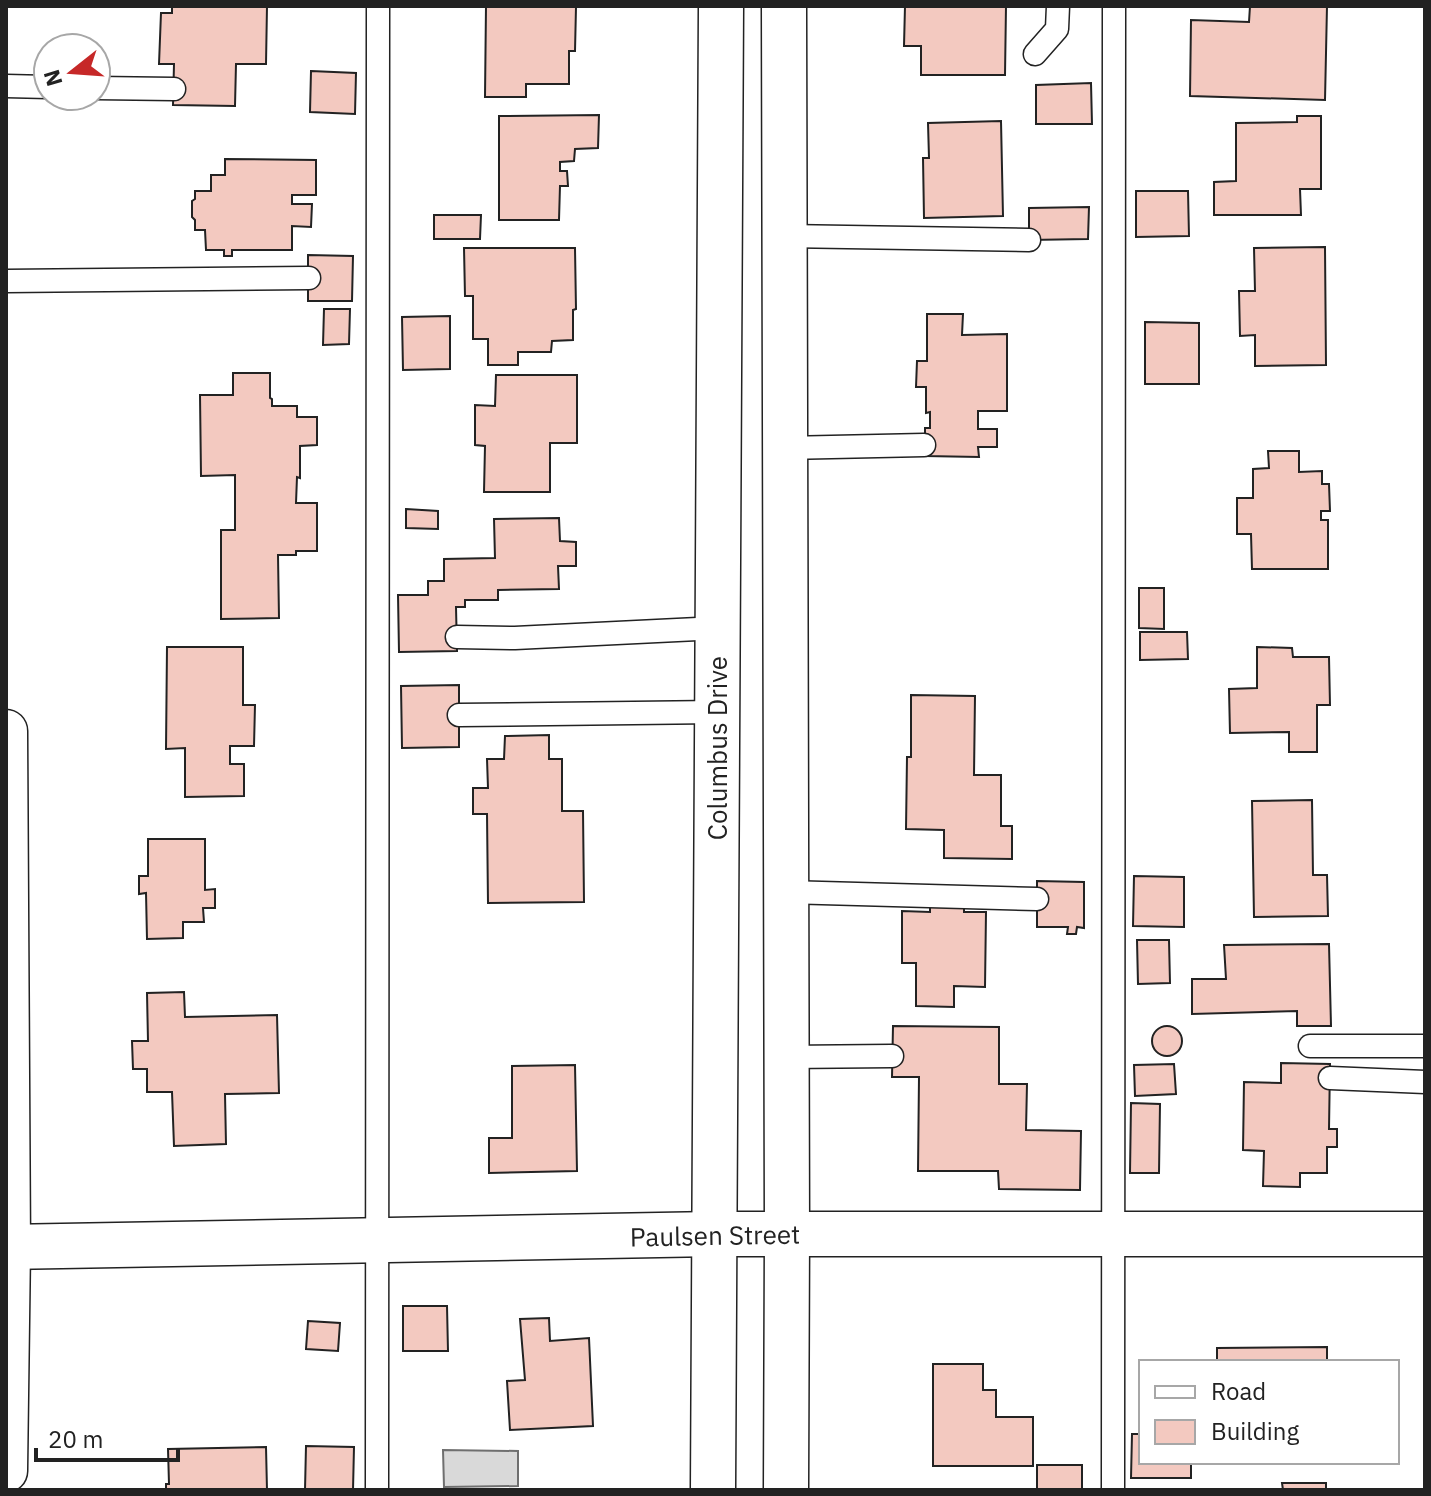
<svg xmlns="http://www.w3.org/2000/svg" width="1431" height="1496" viewBox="0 0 1431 1496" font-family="'IBM Plex Sans',sans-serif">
<rect width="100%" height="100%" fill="#fff"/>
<!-- water -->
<polygon fill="#d9d9d9" stroke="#6f6f6f" stroke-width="2" points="443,1450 518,1451 518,1486 444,1487"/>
<!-- building -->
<g fill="#f3c9c0" stroke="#222" stroke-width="2">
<polygon points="172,6 267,6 266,64 236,64 235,106 173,105 174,64 159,64 161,13 172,13"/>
<polygon points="486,6 576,7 575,51 569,51 569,84 526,84 526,97 485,97"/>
<polygon points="905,6 1006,6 1005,75 921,75 921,46 904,46"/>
<polygon points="1250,6 1327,6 1325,100 1190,96 1191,20 1249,22"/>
<polygon points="311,71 356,73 355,114 310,112"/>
<polygon points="1091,83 1092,124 1036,124 1036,85"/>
<polygon points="599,115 598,148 575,149 574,161 560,162 560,171 567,171 568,186 560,186 559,220 499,220 499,116"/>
<polygon points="1297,116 1321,116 1321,189 1300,189 1301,215 1214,215 1214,182 1236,181 1236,123 1297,122"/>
<polygon points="1001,121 1003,216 924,218 923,158 929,158 928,123"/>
<polygon points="225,159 316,160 316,195 292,195 292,204 312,204 311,227 292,226 292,250 232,250 232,256 224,256 224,250 206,250 205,230 195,230 195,220 192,217 192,201 195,199 195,191 211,191 211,175 225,175"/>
<polygon points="1136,191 1188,191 1189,236 1136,237"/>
<polygon points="1089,207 1088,239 1029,240 1029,208"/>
<polygon points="434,215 481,215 480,239 434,239"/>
<polygon points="1325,247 1326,365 1255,366 1255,335 1240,336 1239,291 1255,291 1254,248"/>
<polygon points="464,248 575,248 576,309 573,310 573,340 552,341 551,352 518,352 518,365 488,365 488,339 473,339 473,296 465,296"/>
<polygon points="308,255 353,256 352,301 308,301"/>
<polygon points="324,309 350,309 349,344 323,345"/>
<polygon points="927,314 963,314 962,335 1007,334 1007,411 978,411 978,429 997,429 997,447 978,447 979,457 925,456 925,428 930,428 930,412 926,413 926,387 916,387 917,361 927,361"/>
<polygon points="450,316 450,369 403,370 402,317"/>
<polygon points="1145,322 1199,323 1199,384 1145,384"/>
<polygon points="233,373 270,373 270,398 272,399 272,406 297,406 297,417 317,417 317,445 300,446 300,478 297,477 296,503 317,503 317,551 296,551 296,555 278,555 279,618 221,619 221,530 235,530 235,475 201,476 200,395 233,395"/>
<polygon points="496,375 577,375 577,443 550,443 550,492 484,492 485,446 475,445 475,405 495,406"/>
<polygon points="1268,451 1299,451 1299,472 1322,471 1322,484 1329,484 1330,511 1321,511 1321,520 1328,520 1328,569 1252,569 1251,534 1237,534 1237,498 1253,498 1253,469 1269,468"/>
<polygon points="406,509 438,511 438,529 406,528"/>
<polygon points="559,518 560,541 576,542 576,566 558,566 559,589 498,590 498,600 465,600 465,607 456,607 457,651 399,652 398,595 428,595 428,581 444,581 444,559 495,558 494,519"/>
<polygon points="1139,588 1164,588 1164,629 1139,628"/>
<polygon points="1140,632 1187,632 1188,659 1140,660"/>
<polygon points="167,647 243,647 243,705 255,705 254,746 230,746 230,764 244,764 244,796 185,797 185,748 166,749"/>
<polygon points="1257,647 1292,648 1293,657 1329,657 1330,705 1317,705 1317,752 1289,752 1289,732 1230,733 1229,689 1257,688"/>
<polygon points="459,685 459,747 402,748 401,686"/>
<polygon points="911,695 975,696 974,775 1001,775 1001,826 1012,826 1012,859 944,858 944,830 906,829 907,757 911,757"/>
<polygon points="549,735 549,759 562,759 562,811 583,811 584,902 488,903 487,814 473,814 473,788 488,788 487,759 504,759 505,736"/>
<polygon points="1312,800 1313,875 1327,875 1328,916 1254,917 1252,801"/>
<polygon points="148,839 205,839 205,890 215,889 215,908 203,908 204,922 183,922 183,938 147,939 146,893 139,894 139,876 148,876"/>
<polygon points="1134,876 1184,877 1184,927 1133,926"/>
<polygon points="1037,881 1084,882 1084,928 1077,927 1076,934 1067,934 1068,927 1037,927"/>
<polygon points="930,902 964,903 964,912 986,912 985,987 954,986 954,1007 916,1006 916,963 902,963 902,911 930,912"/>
<polygon points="1137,940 1169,940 1170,983 1138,984"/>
<polygon points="1329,944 1331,1026 1297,1026 1297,1011 1192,1014 1192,979 1226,979 1224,945"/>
<polygon points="184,992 185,1017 277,1015 279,1093 225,1094 226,1144 174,1146 172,1092 147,1092 147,1069 133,1069 132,1041 148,1041 147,993"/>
<circle cx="1167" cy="1041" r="15"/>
<polygon points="893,1026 999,1027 999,1084 1027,1084 1026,1130 1081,1131 1080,1190 999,1189 998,1171 918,1171 919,1077 892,1077"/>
<polygon points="1281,1063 1330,1064 1329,1129 1337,1129 1337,1147 1327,1147 1327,1173 1300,1173 1300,1187 1263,1186 1264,1151 1243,1150 1244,1082 1281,1083"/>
<polygon points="1174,1064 1176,1094 1135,1096 1134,1065"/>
<polygon points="575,1065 577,1171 489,1173 489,1138 512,1138 512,1066"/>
<polygon points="1131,1103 1160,1104 1159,1173 1130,1173"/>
<polygon points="403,1306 447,1306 448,1351 403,1351"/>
<polygon points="549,1318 550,1341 589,1338 593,1426 510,1430 507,1381 525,1380 520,1319"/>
<polygon points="308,1321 340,1323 338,1351 306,1349"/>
<polygon points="1327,1347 1327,1362 1217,1362 1217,1348"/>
<polygon points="933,1364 983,1364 983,1390 996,1390 996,1417 1033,1417 1033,1466 933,1466"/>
<polygon points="1132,1434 1141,1434 1141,1462 1191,1462 1191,1478 1131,1478"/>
<polygon points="306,1446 354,1447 353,1490 305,1490"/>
<polygon points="266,1447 267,1490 166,1490 166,1484 169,1484 168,1449"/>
<rect x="1037" y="1465" width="45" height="25"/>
<polygon points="1282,1483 1326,1483 1326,1490 1283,1490"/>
</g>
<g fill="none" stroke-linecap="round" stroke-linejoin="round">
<!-- lane casing -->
<g stroke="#222" stroke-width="25">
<g id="lane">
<polyline points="1035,54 1057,29 1058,6"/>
<polyline points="6,86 48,87"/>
<polyline points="96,88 174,89"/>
<polyline points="785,236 1029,240"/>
<polyline points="6,281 309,278"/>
<polyline points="785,448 924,445"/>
<polyline points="457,637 515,638 718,628"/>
<polyline points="459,715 717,712"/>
<polyline points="786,892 1037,899"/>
<polyline points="1310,1046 1425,1046"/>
<polyline points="786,1057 892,1056"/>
<polyline points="1330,1078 1425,1082"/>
<polyline points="377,1490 378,6"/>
<polyline points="1113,1490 1114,6"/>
</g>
</g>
<!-- street casing -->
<g stroke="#222" stroke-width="45">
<polyline id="street" points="6,731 9,1247 6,1471"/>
</g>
<!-- secondary casing -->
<g stroke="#222" stroke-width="47">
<g id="secondary">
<polyline points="784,6 787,1234 786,1490"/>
<polyline points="6,1247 714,1234 1425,1234"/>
<polyline points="713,1490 721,6"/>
</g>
</g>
<!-- lane -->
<use href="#lane" stroke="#fff" stroke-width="22"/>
<!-- street -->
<use href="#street" stroke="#fff" stroke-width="42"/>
<!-- secondary -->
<use href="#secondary" stroke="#fff" stroke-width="44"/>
</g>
<g text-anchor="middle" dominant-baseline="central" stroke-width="6" stroke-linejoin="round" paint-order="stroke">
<!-- street labels -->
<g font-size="26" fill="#222" stroke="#fff">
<text transform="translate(717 748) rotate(-90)">Columbus Drive</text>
<text transform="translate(715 1235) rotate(-1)">Paulsen Street</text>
</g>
</g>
<!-- border -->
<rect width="1431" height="1496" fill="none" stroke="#222222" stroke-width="16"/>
<!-- legend -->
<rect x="1139" y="1360" width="260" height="104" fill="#ffffff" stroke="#a7a7a7" stroke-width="2"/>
<rect x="1155" y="1386" width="40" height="12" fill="#ffffff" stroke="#a7a7a7" stroke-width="2"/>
<text x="1211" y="1400" font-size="24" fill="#222222">Road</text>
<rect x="1155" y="1420" width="40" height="24" fill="#f3c9c0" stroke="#a7a7a7" stroke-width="2"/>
<text x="1211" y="1440" font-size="24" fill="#222222">Building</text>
<!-- north arrow -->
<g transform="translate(72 72) rotate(253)"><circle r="38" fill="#ffffff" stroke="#a7a7a7" stroke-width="2"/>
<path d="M0-6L14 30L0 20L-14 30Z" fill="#c62828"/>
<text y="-12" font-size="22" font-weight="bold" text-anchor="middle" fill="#222222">N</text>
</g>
<!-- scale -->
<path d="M36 1448v12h142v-12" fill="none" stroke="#222222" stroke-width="4"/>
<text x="48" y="1448" font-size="24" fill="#222222" stroke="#ffffff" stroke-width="6" paint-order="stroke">20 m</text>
</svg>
